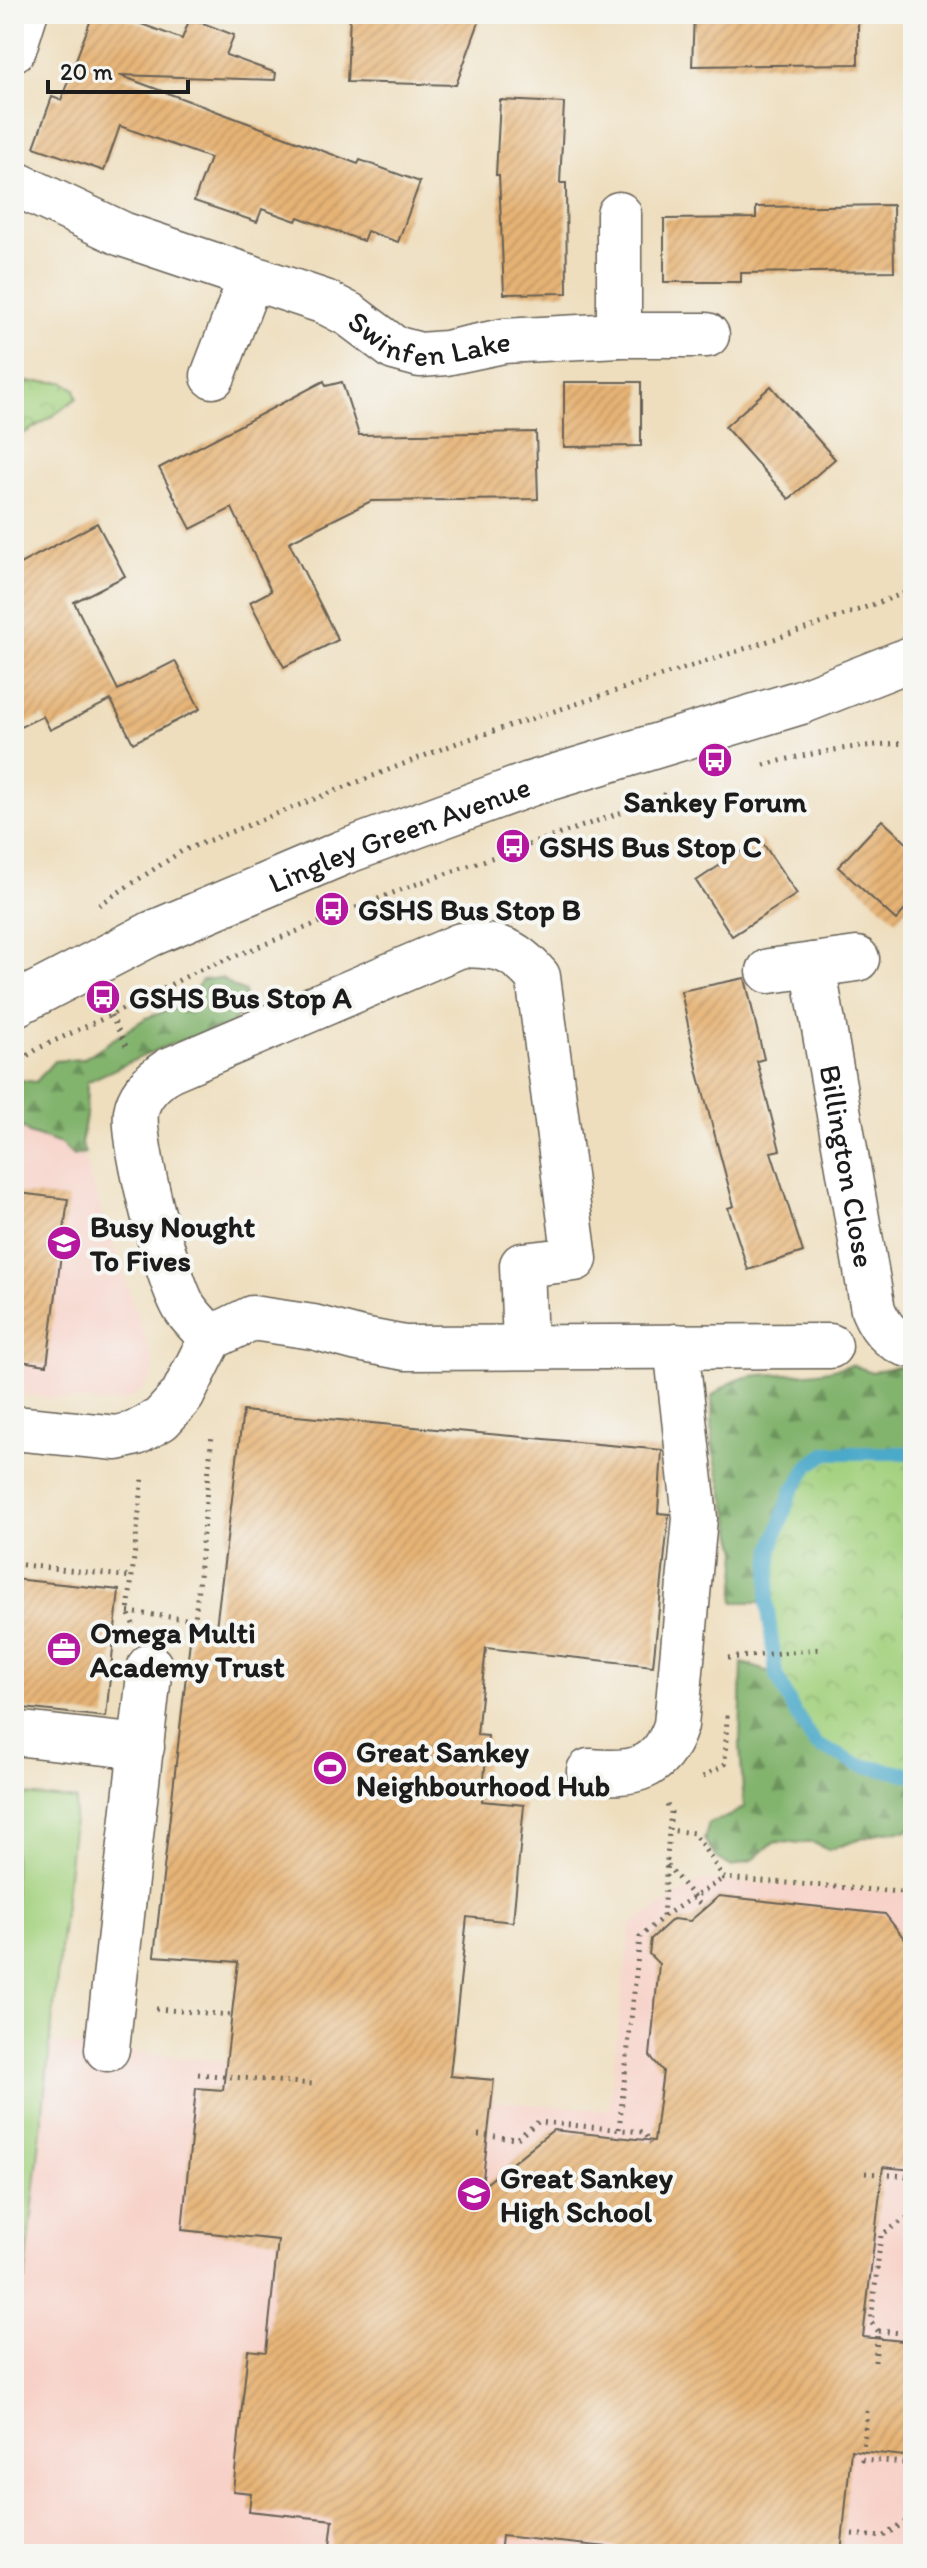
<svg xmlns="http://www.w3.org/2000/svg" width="927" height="2568" viewBox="0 0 927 2568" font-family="Itim,sans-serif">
<defs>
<pattern id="forest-firs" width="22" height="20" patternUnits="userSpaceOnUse" patternTransform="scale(2)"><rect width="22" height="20" fill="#83b46e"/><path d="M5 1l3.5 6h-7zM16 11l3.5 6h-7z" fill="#6a925a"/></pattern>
<pattern id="park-crowns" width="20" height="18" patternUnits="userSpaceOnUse" patternTransform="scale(2)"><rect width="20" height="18" fill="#a4d280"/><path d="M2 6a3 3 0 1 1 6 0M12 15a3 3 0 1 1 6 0" fill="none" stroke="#8db46e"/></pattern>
<pattern id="building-hatch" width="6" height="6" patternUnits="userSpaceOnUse" patternTransform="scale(2)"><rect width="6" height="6" fill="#e6b375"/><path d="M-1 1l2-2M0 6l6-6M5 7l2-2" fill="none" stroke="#c59965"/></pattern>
</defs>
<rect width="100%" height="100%" fill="#f6f6f2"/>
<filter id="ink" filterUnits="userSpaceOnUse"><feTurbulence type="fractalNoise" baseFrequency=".0125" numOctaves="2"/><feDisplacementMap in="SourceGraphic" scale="16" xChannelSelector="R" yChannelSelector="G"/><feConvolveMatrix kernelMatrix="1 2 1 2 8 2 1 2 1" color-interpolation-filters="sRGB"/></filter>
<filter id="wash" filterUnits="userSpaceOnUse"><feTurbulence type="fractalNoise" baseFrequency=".006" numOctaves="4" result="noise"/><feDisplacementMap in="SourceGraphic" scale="32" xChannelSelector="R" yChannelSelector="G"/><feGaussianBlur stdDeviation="1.8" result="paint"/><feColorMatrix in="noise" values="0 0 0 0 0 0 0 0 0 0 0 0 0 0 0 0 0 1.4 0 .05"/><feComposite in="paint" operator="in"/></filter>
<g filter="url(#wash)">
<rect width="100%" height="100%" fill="#eedebe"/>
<!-- built -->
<g fill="#f7d1c7">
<polygon points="14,1111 78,1142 153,1361 152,1376 143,1389 126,1400 104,1403 14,1394"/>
<polygon points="701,1880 913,1893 913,2554 14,2554 14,2278 26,2279 50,2043 445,2086 461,2081 462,2077 494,2080 493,2101 609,2110 630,1926"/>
</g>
<!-- forest -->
<g fill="url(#forest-firs)" stroke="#506845" stroke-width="2">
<path d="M222,978L233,987L245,992L244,1007L231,1025C180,1037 134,1060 87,1082L86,1115L81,1144L85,1153L73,1156L61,1144L29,1133L14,1120V1082L20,1080L36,1082L54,1061L83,1059L146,1018L184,1005L202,980Z"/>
<path d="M852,1365L872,1372L894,1367L913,1368V1453H827L772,1547L767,1602H734L738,1551L712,1446V1396C745,1367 768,1377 808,1373C823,1372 837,1368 852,1365Z"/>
<path d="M742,1663L776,1674C784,1691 803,1735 817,1745C836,1759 890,1777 913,1775V1830L882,1832L828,1850L814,1843L774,1842L754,1859L732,1867L717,1858L704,1839L709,1823L729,1816L744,1807L740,1744Z"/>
</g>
<!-- park -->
<g fill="url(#park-crowns)" stroke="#60774e" stroke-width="2">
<polygon points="14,382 63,382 75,389 77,398 47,420 14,439"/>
<polygon points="827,1453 913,1453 913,1775 859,1765 815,1744 793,1709 776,1674 767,1602 772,1548 791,1493 810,1464"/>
</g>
<!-- pitch -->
<polygon fill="#a4d280" stroke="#60774e" stroke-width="2" points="14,1794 76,1800 25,2280 14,2278"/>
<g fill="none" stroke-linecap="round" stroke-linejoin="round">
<!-- stream -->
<polyline stroke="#4ba9c9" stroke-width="14" points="913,1453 827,1453 810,1464 791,1493 772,1548 767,1602 776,1674 793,1709 815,1744 859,1765 913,1775"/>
</g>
<g id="blocks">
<!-- building -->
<g fill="url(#building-hatch)">
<polygon points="93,14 114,14 182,39 190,18 234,35 226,55 276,73 275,80 119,75 358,164 360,160 420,182 398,242 367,231 363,241 298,217 296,221 262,209 257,222 194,201 210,158 120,126 104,171 34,147 52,97 61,100"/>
<polygon points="350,14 482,14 456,85 347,82"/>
<polygon points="694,14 858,14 858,64 692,66"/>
<polygon points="500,100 564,103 560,183 566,183 567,293 504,294 499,175 496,175"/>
<polygon points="893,205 894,271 741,273 741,282 664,282 664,219 756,218 756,207"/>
<polygon points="324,381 326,386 342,382 359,435 536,432 538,499 371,501 289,542 338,640 284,667 250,602 271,591 232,508 191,529 159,468"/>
<polygon points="564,382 641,382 641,446 564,447"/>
<polygon points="771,386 835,459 789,499 725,427"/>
<polygon points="97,523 125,576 74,602 118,690 175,661 200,709 133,743 111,700 50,730 43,716 14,730 14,567"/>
<polygon points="882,820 913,849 913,901 896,920 838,867"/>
<polygon points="760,839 797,894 732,936 696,881"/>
<polygon points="745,978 764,1059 757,1061 780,1150 771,1152 803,1252 748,1270 728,1208 734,1206 698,1073 681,991"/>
<polygon points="19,1193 68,1199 47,1365 14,1360 14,1226"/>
<polygon points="243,1411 662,1450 658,1513 669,1514 653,1666 486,1648 477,1735 488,1736 482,1801 524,1805 513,1922 467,1917 450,2076 494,2080 482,2187 553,2130 654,2141 663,2071 650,2056 659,1964 649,1954 651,1939 673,1919 690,1921 719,1896 885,1914 913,1950 913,2170 883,2167 863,2337 913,2342 913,2457 851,2450 841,2554 675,2554 502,2536 500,2554 329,2554 333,2520 249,2511 251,2493 233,2491 248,2350 266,2352 278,2240 182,2230 196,2088 223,2090 238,1962 154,1956 192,1623 216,1627"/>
<polygon points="14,1579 119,1590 106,1717 14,1707"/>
</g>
</g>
</g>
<g filter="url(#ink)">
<use href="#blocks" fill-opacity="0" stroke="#666055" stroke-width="2"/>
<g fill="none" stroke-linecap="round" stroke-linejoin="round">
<!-- minor casing -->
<g stroke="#666055" stroke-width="47">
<g id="minor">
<polyline points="14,49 25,14"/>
<path id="s1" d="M14,183L122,234L325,302L350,315L394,348L420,355L446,353L503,341L619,335H707"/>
<polyline points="619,335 619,214"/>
<polyline points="213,376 251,277"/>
<path id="s2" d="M813,965L873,1310C881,1329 892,1342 913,1346"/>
<polyline points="769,971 857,959"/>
<path d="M211,1338C203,1329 193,1320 186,1310C168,1284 132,1143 136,1112C139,1093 154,1080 169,1070L461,945C500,946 512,947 538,977L575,1259L522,1265L525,1346"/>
<polyline points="14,1428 117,1438 136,1433 161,1419 182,1396 211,1338 252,1318 313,1327 358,1339 405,1348 830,1346"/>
<polyline points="14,1733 142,1747"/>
<path d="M589,1771C633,1775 661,1771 676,1725L695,1518L676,1346"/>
<polyline points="107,2049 150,1666"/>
</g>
</g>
<!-- major casing -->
<g stroke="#666055" stroke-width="47">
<g id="major">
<path id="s3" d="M14,1005L151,934L342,853L530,784L801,702L913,658"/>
</g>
</g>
<!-- path -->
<g stroke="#666055" stroke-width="5" stroke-dasharray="2 6" stroke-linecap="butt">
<polyline points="14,241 14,286"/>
<path d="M764,765C813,752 863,744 913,743"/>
<polyline points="99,905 182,851 457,743 820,624 913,590"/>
<polyline points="111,1015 126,1046"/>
<polyline points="14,1064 41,1047 111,1015 195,972 408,887 640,806 666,794"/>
<polyline points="14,1564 132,1577"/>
<polyline points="128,1612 195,1620 212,1434"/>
<polyline points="133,1624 128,1612 143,1476"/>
<polyline points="728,1658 821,1649"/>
<polyline points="703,1777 725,1764 727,1715"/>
<polyline points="667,1805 671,1812 669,1830 694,1833 724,1878 913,1893"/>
<polyline points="667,1865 704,1909"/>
<polyline points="664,1916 724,1878"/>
<polyline points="156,2009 232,2015"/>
<polyline points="198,2074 312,2084"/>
<polyline points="619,2129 640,1937 663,1917 669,1830"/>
<polyline points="478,2135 516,2139 538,2122 643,2132 651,2143"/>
<polyline points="865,2173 906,2176 913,2187"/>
<polyline points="913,2187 908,2244 913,2250"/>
<polyline points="878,2331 871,2322 881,2235 910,2216"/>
<polyline points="875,2362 878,2331 913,2334"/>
<polyline points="867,2411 862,2459 913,2464"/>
<polyline points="852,2534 882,2537 913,2517"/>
</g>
<!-- minor -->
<use href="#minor" stroke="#fff" stroke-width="44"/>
<!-- major -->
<use href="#major" stroke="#fff" stroke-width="44"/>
</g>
</g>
<!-- icons -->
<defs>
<g id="bus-disc" transform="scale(1.8)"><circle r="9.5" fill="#b5179e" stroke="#f6f6f2"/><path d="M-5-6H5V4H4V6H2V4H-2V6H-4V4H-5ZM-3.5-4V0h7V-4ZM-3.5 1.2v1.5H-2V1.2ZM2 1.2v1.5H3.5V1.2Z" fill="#fff"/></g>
<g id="school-disc" transform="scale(1.8)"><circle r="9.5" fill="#b5179e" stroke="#f6f6f2"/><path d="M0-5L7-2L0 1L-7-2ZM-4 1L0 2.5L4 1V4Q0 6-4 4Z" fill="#fff"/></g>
<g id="office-disc" transform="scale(1.8)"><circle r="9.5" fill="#b5179e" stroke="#f6f6f2"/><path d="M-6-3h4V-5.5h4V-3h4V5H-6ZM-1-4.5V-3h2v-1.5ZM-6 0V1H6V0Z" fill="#fff"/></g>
<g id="stadium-disc" transform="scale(1.8)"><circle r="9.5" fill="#b5179e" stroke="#f6f6f2"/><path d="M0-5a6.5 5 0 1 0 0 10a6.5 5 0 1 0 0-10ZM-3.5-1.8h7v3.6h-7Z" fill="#fff"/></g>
</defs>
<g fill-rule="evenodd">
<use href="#bus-disc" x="715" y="760"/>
<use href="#bus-disc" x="513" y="846"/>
<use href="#bus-disc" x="332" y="909"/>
<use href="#bus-disc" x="103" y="997"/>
<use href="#school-disc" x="64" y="1243"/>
<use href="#office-disc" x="64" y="1649"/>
<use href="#stadium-disc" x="330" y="1768"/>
<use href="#school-disc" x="474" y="2194"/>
</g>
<g text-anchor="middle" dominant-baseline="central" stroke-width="8" stroke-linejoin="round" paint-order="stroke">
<!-- street labels -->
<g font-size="30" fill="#1c1c1c" stroke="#f6f6f2">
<text stroke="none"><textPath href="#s1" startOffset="450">Swinfen Lake</textPath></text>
<text stroke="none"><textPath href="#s3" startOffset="422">Lingley Green Avenue</textPath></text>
<text stroke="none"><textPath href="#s2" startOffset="204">Billington Close</textPath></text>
</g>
<!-- poi labels -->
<g font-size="30" font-weight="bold" fill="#1c1c1c" stroke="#f6f6f2" text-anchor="start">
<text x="715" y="801" text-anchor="middle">Sankey Forum</text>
<text x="539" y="846">GSHS Bus Stop C</text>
<text x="358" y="909">GSHS Bus Stop B</text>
<text x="129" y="997">GSHS Bus Stop A</text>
<text x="90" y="1226">Busy Nought<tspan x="90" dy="34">To Fives</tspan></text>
<text x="90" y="1632">Omega Multi<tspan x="90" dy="34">Academy Trust</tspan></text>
<text x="356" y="1751">Great Sankey<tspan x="356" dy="34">Neighbourhood Hub</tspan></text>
<text x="500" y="2177">Great Sankey<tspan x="500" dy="34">High School</tspan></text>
</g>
</g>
<!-- margin -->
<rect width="927" height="2568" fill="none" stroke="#f6f6f2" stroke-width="48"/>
<!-- scale -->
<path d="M48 80v12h140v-12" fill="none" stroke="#1c1c1c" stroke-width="4"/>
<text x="60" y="80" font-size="24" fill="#1c1c1c" stroke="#f6f6f2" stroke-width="6" paint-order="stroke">20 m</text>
</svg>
